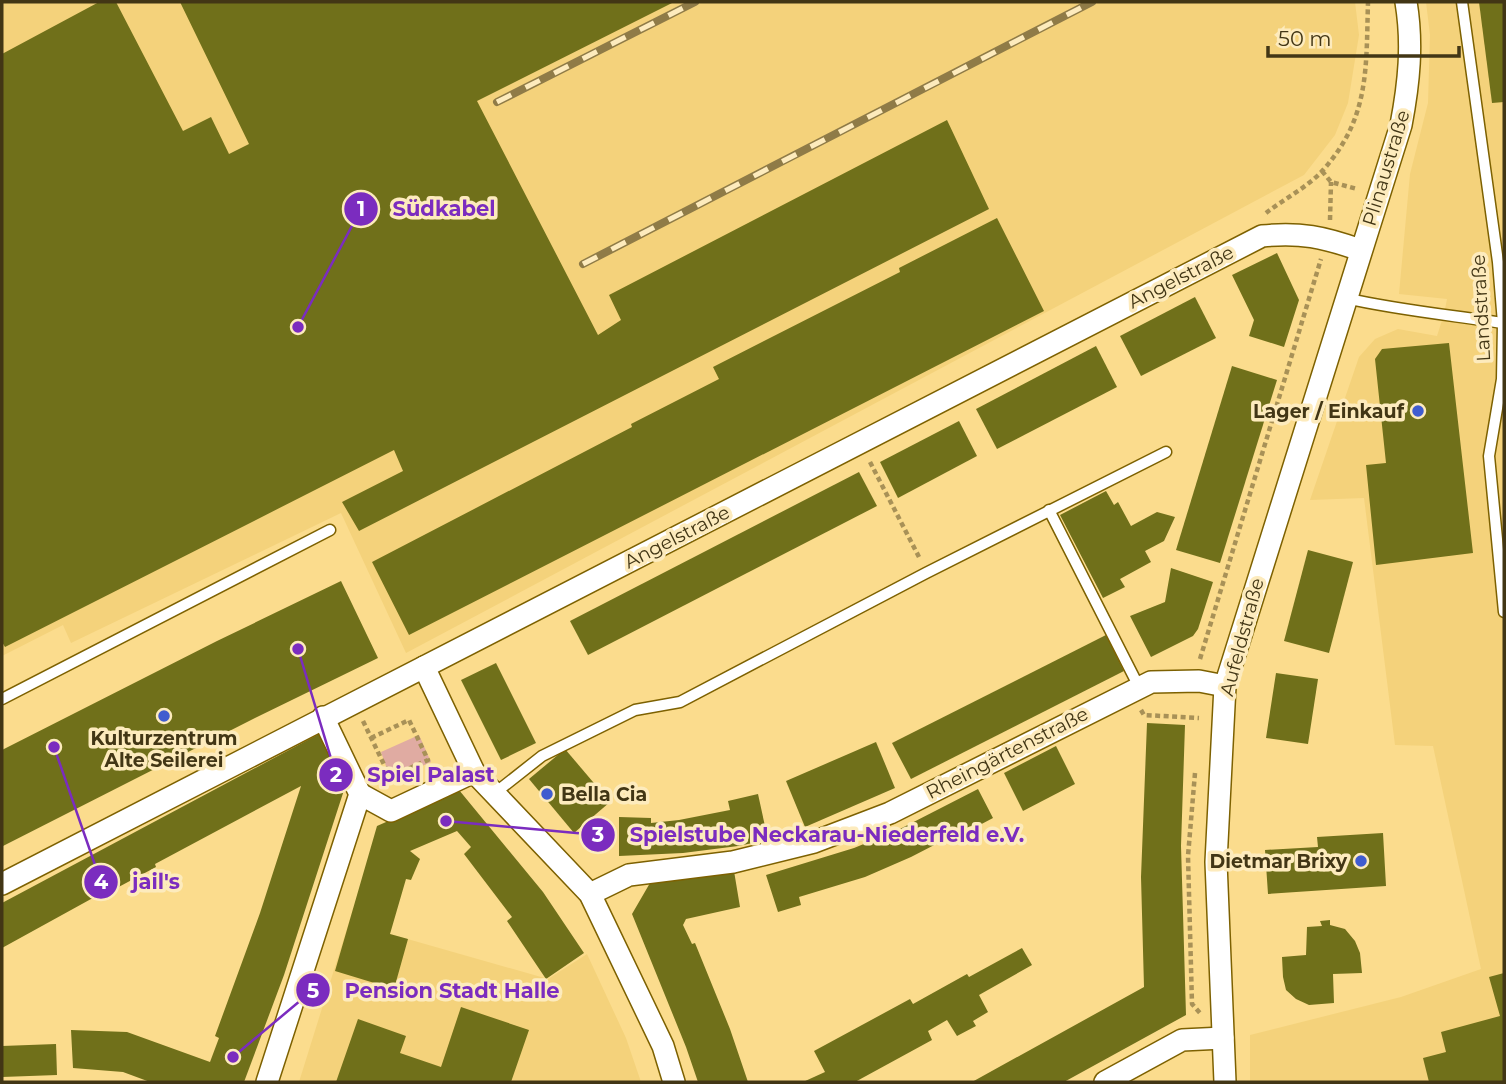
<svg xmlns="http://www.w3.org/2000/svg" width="1506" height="1084" viewBox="0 0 1506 1084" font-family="Montserrat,sans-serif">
<rect width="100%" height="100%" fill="#fbdc8d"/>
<!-- built -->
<g fill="#f4d27b">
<polygon points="2,2 1355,2 1359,35 1348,103 1335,135 1304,175 406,653 341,513 71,643 63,625 2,656"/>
<polygon points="1426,2 1504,2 1504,1082 1250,1082 1250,1035 1401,997 1481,969 1433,746 1395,745 1364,498 1310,500 1359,357 1375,339 1398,329 1437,336 1444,314 1447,299 1399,294 1410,174 1428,103 1430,35"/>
<polygon points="353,909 390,934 548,979 587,954 626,1038 641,1082 299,1082"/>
</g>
<!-- green -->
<polygon fill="#e0aba2" points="419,735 431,762 391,780 381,752"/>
<!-- building -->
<g fill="#70701a">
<polygon points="99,2 116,2 183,131 211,117 229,154 249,144 180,2 674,2 477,101 598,335 621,320 609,295 947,120 989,209 359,531 342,502 403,471 394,450 5,647 2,642 2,54"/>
<polygon points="1479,2 1504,2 1504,102 1492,103"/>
<polygon points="997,218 1044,311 409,635 372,562 632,427 631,424 719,379 713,367 900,272 899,268"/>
<polygon points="1277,253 1299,300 1284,347 1249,336 1254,320 1232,275"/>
<polygon points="1195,297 1216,338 1141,376 1120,336"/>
<polygon points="1449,343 1473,553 1376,565 1366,465 1386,463 1375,359 1382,349"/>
<polygon points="1096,346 1117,387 997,449 976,409"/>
<polygon points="1232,366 1277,380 1220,563 1176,550"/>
<polygon points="959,421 977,456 898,498 880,462"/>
<polygon points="859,472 877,506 588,655 570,621"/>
<polygon points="1106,491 1114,505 1118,502 1131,526 1157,512 1175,517 1164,541 1145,551 1151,562 1120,579 1125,587 1103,598 1060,515"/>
<polygon points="1308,550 1353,562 1329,653 1284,641"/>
<polygon points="1171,568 1213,582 1198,629 1193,636 1151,657 1130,616 1165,602"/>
<polygon points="341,581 378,658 255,718 3,846 2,750 217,641"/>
<polygon points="1106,635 1124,671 911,779 892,743"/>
<polygon points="496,663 536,743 501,760 461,680"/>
<polygon points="1276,673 1318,679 1308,744 1266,738"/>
<polygon points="1147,723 1185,725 1181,846 1186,1015 1064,1082 972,1082 1144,987 1141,877"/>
<polygon points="319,734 345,787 284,975 244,1082 150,1082 123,1072 73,1068 71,1030 127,1032 210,1062 219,1038 215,1036 260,913 301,786 155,864 156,867 113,890 111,888 2,948 2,903"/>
<polygon points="876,742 895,788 805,827 786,781"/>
<polygon points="1056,746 1075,784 1023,811 1004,773"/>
<polygon points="565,749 610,802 574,833 529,779"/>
<polygon points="978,789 993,818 974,828 973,825 911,857 865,877 799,897 801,905 778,912 766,875 854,848 898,830"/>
<polygon points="459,790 543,892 584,953 546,979 507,921 512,917 464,854 471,847 457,831 410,851 420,859 411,880 406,879 390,934 408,939 394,989 335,971 377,826"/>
<polygon points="758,794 768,840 738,846 683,853 619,856 619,817 651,818 651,823 679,820 730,810 728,801"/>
<polygon points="1383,833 1386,886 1268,894 1265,850 1318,847 1317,837"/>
<polygon points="734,871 740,907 686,919 683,925 692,944 695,943 730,1029 748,1082 698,1082 686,1047 632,914 650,883"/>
<polygon points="1330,920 1330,925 1345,929 1355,941 1360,953 1362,973 1333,974 1334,1003 1309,1005 1296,999 1286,990 1283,977 1282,957 1306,955 1307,927 1322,926 1320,921"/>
<polygon points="1022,948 1032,965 979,995 988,1012 973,1021 976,1026 957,1036 947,1020 928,1031 932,1040 855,1082 803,1082 825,1072 814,1051 910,999 913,1004 967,974 969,977"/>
<polygon points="1504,973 1504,1082 1429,1082 1423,1058 1446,1052 1441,1032 1500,1016 1489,977"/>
<polygon points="461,1007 529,1030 511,1082 336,1082 358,1019 406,1036 400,1053 441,1067"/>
<polygon points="56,1044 57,1075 2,1077 2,1046"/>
</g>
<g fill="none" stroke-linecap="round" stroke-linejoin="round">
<!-- lane casing -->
<g stroke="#7d6101" stroke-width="13">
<g id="lane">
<polyline points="1462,2 1498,262 1503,323 1502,379 1489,456 1504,612"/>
<path d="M1345,298C1397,310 1450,315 1503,323"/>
<polyline points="1049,510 1139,687"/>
<polyline points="2,699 330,530"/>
<polyline points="495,793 542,756 635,710 680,702 926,573 1166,452"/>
</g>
</g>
<!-- street casing -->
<g stroke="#7d6101" stroke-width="24">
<g id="street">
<polyline points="424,667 474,772 590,894 663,1046 674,1082"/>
<polyline points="360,794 391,811 474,772"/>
<path d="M2,884L1262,236C1300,232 1324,237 1360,250"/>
<polyline points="590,894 629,875 733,862 814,842 890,813 1151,682 1199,681 1225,686"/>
<polyline points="267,1082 360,794 323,717"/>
<polyline points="1105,1082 1182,1040 1223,1038"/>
<path d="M1225,1082L1216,862L1225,686L1401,125C1409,83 1413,44 1406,2"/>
</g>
</g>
<!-- path -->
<g stroke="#a89157" stroke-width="4.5" stroke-dasharray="5 3.5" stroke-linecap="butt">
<polyline points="1322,171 1331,182 1357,189"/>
<path d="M1266,213C1284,199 1308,187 1323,170C1370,118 1366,67 1368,2"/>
<polyline points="1330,220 1331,182"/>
<polyline points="870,462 919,557"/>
<polyline points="1200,659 1321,259"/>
<polyline points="1141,710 1144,715 1199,718"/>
<polyline points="363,721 391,779"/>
<polyline points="371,738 409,720 428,760 390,777"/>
<polyline points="1195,773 1188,856 1192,1004 1200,1013"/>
</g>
<!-- lane -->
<use href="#lane" stroke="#fff" stroke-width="10"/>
<!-- street -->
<use href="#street" stroke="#fff" stroke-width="21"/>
<!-- rail casing -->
<g stroke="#8f7b47" stroke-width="8">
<g id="rail">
<polyline points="497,102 695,2"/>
<polyline points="583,264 1092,2"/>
</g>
</g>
<!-- rail -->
<use href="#rail" stroke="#fdebbd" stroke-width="5" stroke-dasharray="16" stroke-linecap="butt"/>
</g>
<!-- markers -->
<g fill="#405ccf" stroke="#fdebbd" stroke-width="2.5">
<circle cx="1418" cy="411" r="7"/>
<circle cx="164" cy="716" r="7"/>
<circle cx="547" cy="794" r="7"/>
<circle cx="1361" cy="861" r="7"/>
</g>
<g text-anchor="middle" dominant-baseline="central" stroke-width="7" stroke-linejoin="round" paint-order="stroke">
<!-- street labels -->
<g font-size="19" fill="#423615" stroke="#fdebbd">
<text transform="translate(1386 168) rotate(-73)">Plinaustraße</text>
<text transform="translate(1181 277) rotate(-27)">Angelstraße</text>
<text transform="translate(1481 308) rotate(-93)">Landstraße</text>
<text transform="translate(677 537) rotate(-27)">Angelstraße</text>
<text transform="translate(1242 637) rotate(-75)">Aufeldstraße</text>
<text transform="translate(1007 753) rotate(-27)">Rheingärtenstraße</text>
</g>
<!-- poi labels -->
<g font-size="19" font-weight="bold" fill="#423615" stroke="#fdebbd" text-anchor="end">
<text x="1404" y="411">Lager / Einkauf</text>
<text x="164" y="738" text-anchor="middle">Kulturzentrum<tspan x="164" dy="22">Alte Seilerei</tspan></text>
<text x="561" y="794" text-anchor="start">Bella Cia</text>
<text x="1347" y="861">Dietmar Brixy</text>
</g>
</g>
<!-- callouts -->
<path fill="none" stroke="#7b2cbf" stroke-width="2.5" d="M298 327L361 209M298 649L336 775M446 821L598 835M54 747L101 882M233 1057L313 990"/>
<g fill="#7b2cbf" stroke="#fdebbd" stroke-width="2.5">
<circle cx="298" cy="327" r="7"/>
<circle cx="298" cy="649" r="7"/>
<circle cx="446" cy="821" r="7"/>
<circle cx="54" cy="747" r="7"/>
<circle cx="233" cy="1057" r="7"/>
<circle cx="361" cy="209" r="18"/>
<circle cx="336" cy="775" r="18"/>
<circle cx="598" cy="835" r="18"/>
<circle cx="101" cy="882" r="18"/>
<circle cx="313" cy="990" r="18"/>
</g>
<g font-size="21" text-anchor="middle" font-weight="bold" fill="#fff">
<text x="361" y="216">1</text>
<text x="336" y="782">2</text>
<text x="598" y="842">3</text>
<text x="101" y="889">4</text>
<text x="313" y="998">5</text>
</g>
<g font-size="21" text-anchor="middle" font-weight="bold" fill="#7b2cbf" stroke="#fdebbd" stroke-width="7" stroke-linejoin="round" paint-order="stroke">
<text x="444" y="216">Südkabel</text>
<text x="431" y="782">Spiel Palast</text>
<text x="827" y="842">Spielstube Neckarau-Niederfeld e.V.</text>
<text x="156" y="889">jail's</text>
<text x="452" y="998">Pension Stadt Halle</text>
</g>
<!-- border -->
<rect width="1506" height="1084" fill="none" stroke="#423615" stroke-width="7"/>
<!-- scale -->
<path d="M1268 46v10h191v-10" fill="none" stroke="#423615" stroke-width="3.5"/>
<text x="1278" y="46" font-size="21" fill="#423615" stroke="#fdebbd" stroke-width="5" paint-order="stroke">50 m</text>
</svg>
